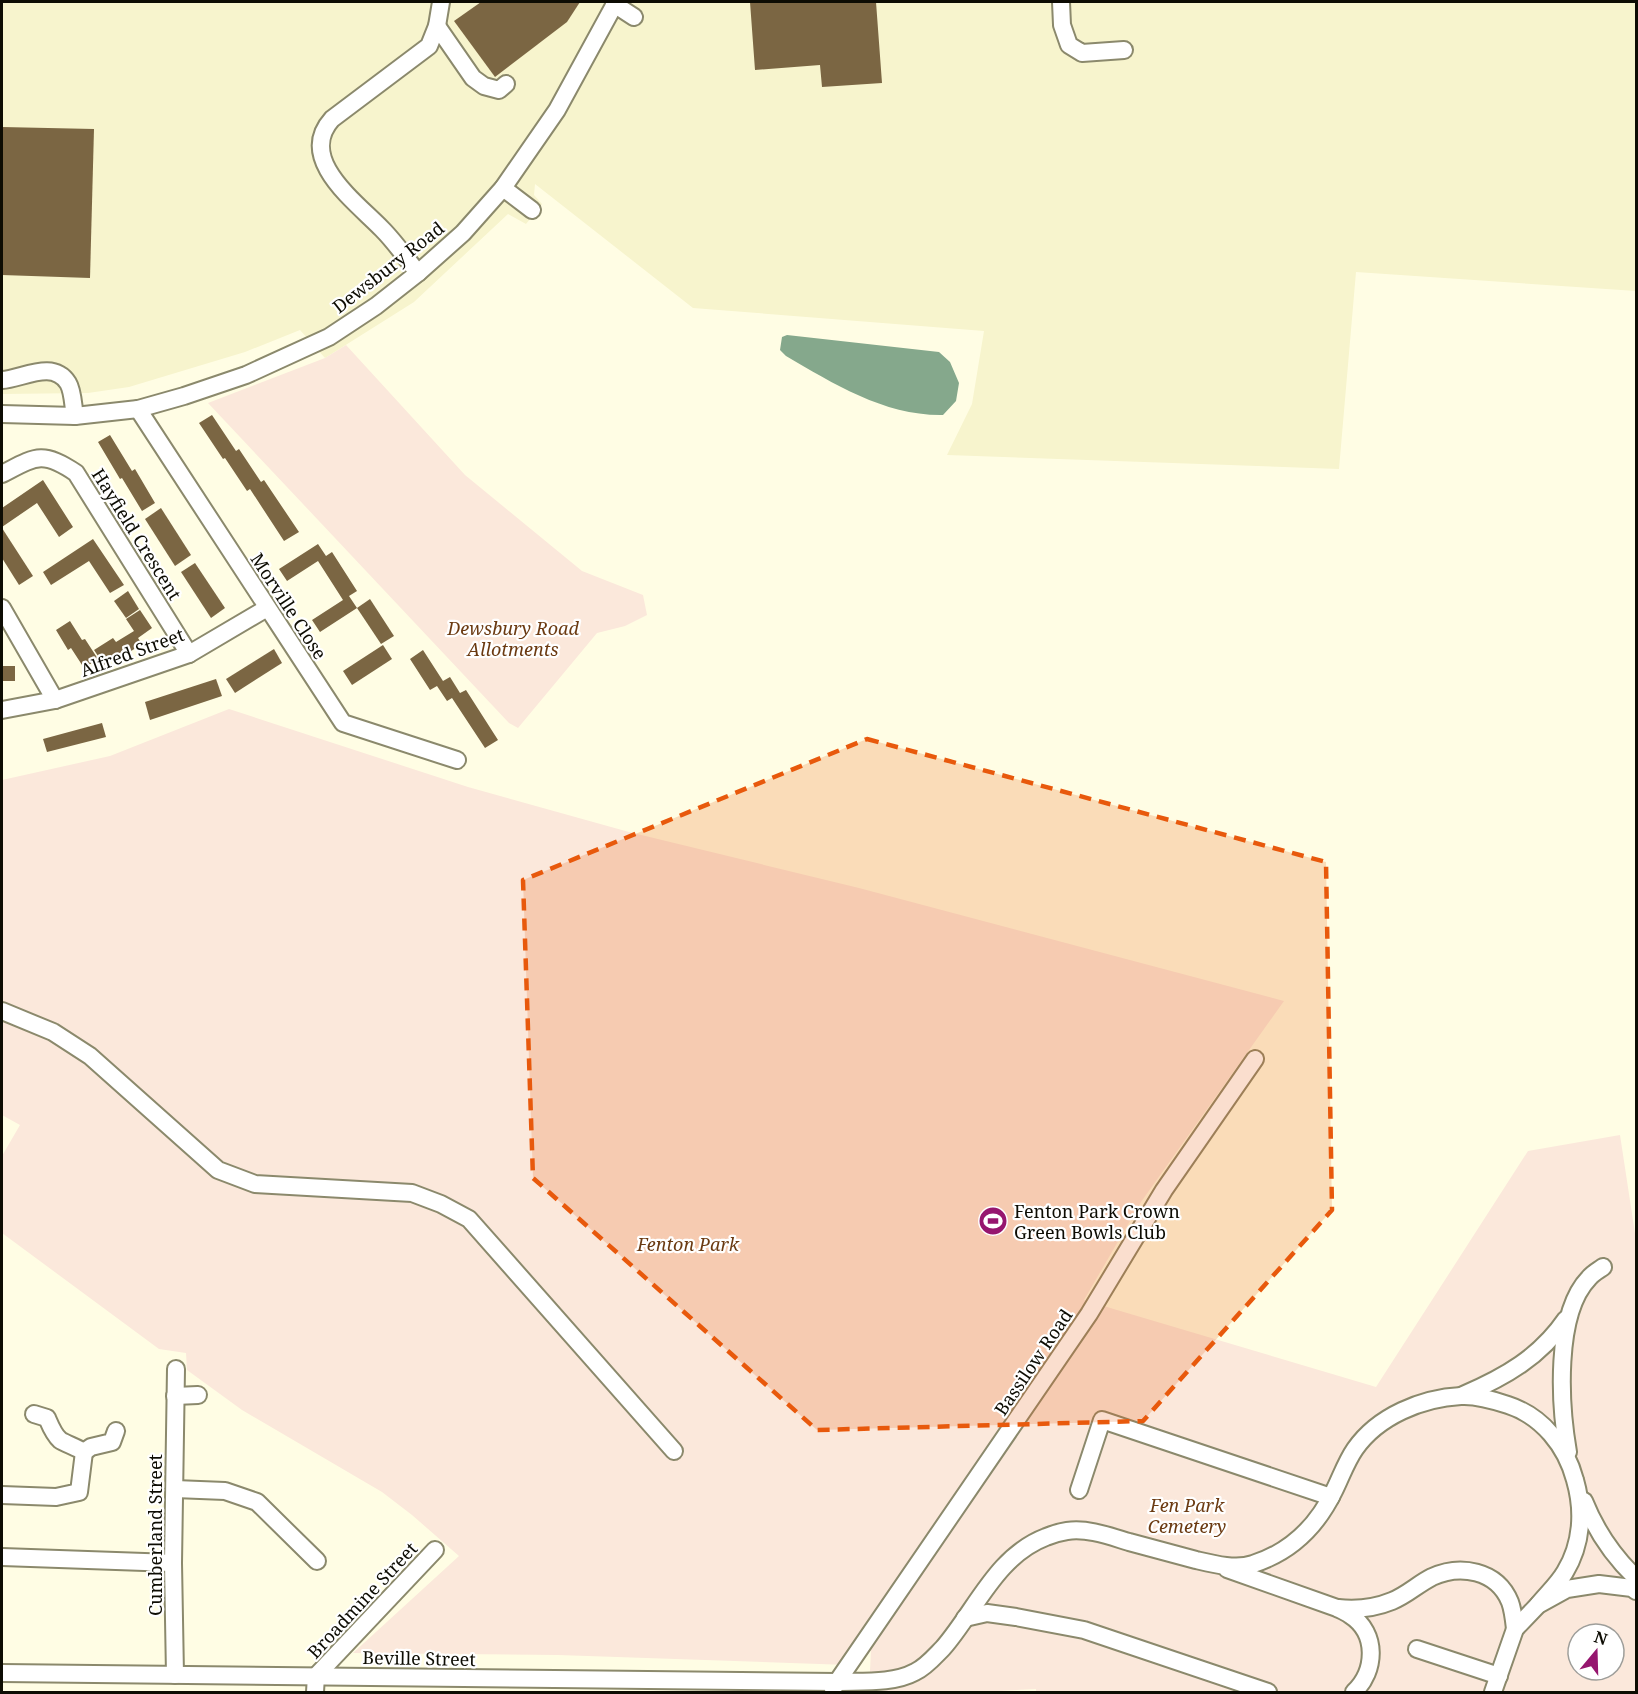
<svg xmlns="http://www.w3.org/2000/svg" width="1638" height="1694" viewBox="0 0 1638 1694" font-family="'Noto Serif',serif">
<rect width="100%" height="100%" fill="#fffde4"/>
<!-- built -->
<polygon fill="#f7f4cd" points="2,2 1636,2 1636,291 1356,272 1339,469 947,455 972,404 984,331 693,308 535,184 534,195 542,204 526,224 508,214 414,302 325,358 300,330 245,352 129,387 88,393 2,394"/>
<!-- green -->
<g fill="#fbe8db" fill-rule="evenodd">
<polygon points="346,345 465,475 582,571 643,595 647,615 625,626 597,633 518,728 509,723 208,403 325,358"/>
<path d="M229,709L468,787L629,832L859,888L1284,1001L1141,1202L1084,1300L1117,1310L1376,1387L1528,1151L1620,1135L1636,1240V1692H1036V1689L981,1692H869L871,1650L856,1641L848,1665L558,1655L353,1653L459,1556L412,1515L382,1492L242,1410L187,1370L186,1353L159,1349L2,1233V1156L20,1125L2,1115V780L110,756ZM1578,1634H1614V1670H1578Z"/>
</g>
<!-- water -->
<path fill="#85a88c" d="M787,335L939,352L950,362L959,383L956,401L943,415C885,416 834,384 786,356L780,350L782,337Z"/>
<!-- building -->
<g fill="#7b6643">
<polygon points="481,2 580,2 567,22 495,77 454,21"/>
<polygon points="750,2 876,2 882,83 822,87 820,65 755,70"/>
<polygon points="2,127 94,129 90,278 2,275"/>
<polygon points="212,415 236,451 239,449 261,482 264,480 299,532 284,541 250,489 247,491 225,458 223,459 199,423"/>
<polygon points="110,435 132,471 135,469 155,503 142,511 122,478 120,479 98,442"/>
<polygon points="43,480 73,527 59,537 37,503 2,527 2,508"/>
<polygon points="161,508 191,555 175,566 145,519"/>
<polygon points="2,528 33,576 19,585 2,558"/>
<polygon points="93,539 124,585 110,593 89,561 51,585 43,572"/>
<polygon points="318,544 326,556 332,552 357,591 349,596 357,608 320,632 312,620 343,600 318,561 287,581 279,569"/>
<polygon points="195,563 225,608 211,618 181,572"/>
<polygon points="128,591 139,609 126,618 114,601"/>
<polygon points="370,599 394,636 381,644 357,608"/>
<polygon points="140,610 152,628 138,638 142,644 125,655 123,652 104,665 94,650 113,638 116,642 134,631 126,619"/>
<polygon points="70,621 82,640 85,639 98,659 84,668 71,648 68,650 56,630"/>
<polygon points="383,645 392,659 352,685 343,671"/>
<polygon points="274,649 282,663 235,693 226,679"/>
<polygon points="423,650 443,681 450,677 460,693 466,690 498,740 485,748 452,698 447,701 437,686 430,690 410,659"/>
<rect x="2" y="666" width="13" height="15"/>
<polygon points="216,679 222,696 150,720 145,702"/>
<polygon points="102,723 106,737 47,752 43,739"/>
</g>
<g fill="none" stroke-linecap="round" stroke-linejoin="round">
<!-- minor casing -->
<g stroke="#8b896c" stroke-width="20">
<g id="minor">
<polyline points="1061,2 1062,25 1069,45 1082,53 1124,50"/>
<polyline points="614,4 634,17"/>
<polyline points="437,26 473,78 484,86 499,90 506,84"/>
<polyline points="503,188 532,210"/>
<path d="M418,273C406,258 395,242 382,229C356,202 296,159 332,119L429,46L437,26L441,2"/>
<path d="M2,380C22,379 53,359 68,383C73,391 73,406 75,416"/>
<polyline points="138,409 343,723 457,760"/>
<polyline points="2,414 75,416 138,409 184,396 246,375 329,337 376,306 418,273 463,233 503,188 557,110 616,2"/>
<path d="M2,474C35,457 42,450 76,473L189,654"/>
<polyline points="2,608 55,700"/>
<polyline points="2,710 55,700 189,654 267,608"/>
<polyline points="2,1011 53,1032 90,1056 218,1170 255,1184 412,1193 441,1204 469,1219 674,1451"/>
<path d="M1463,1395C1505,1377 1540,1357 1566,1319"/>
<polyline points="175,1396 198,1395"/>
<path d="M34,1414L47,1418C50,1425 54,1435 60,1440C64,1443 78,1448 84,1452"/>
<polyline points="84,1452 91,1447 112,1442 116,1431"/>
<path d="M1568,1452C1560,1406 1554,1314 1589,1278C1593,1273 1599,1270 1603,1267"/>
<polyline points="175,1489 225,1491 257,1502 317,1561"/>
<polyline points="1079,1490 1102,1420 1331,1497"/>
<polyline points="2,1495 56,1497 79,1492 84,1452"/>
<path d="M1584,1501C1596,1531 1613,1556 1636,1578"/>
<polyline points="2,1557 173,1563"/>
<path d="M1227,1569L1337,1608C1341,1610 1346,1612 1350,1615C1378,1633 1376,1671 1354,1692"/>
<path d="M1338,1608C1357,1610 1375,1608 1392,1601C1407,1595 1418,1584 1432,1577C1460,1564 1497,1570 1510,1602C1513,1610 1514,1620 1515,1629"/>
<polyline points="965,1618 987,1613 1016,1617 1084,1630 1268,1692"/>
<polyline points="1417,1649 1499,1676"/>
<path d="M2,1673L837,1682C861,1681 893,1684 915,1672C926,1667 935,1656 943,1648C976,1610 996,1556 1046,1537C1053,1534 1060,1532 1067,1531C1088,1528 1109,1536 1129,1542C1151,1548 1174,1554 1196,1560C1213,1564 1236,1570 1253,1564C1291,1552 1317,1526 1334,1491C1341,1477 1346,1462 1355,1449C1378,1416 1422,1398 1461,1396C1477,1395 1493,1400 1508,1405C1542,1416 1566,1446 1575,1480C1584,1511 1582,1544 1565,1572C1558,1584 1547,1594 1538,1605"/>
<polyline points="175,1675 173,1563 176,1369"/>
<polyline points="833,1689 837,1682 1089,1314 1164,1190 1255,1059"/>
<polyline points="315,1692 316,1676 435,1550"/>
<polyline points="1493,1692 1515,1629 1538,1605 1567,1589 1599,1584 1632,1588 1636,1591"/>
</g>
</g>
<!-- minor -->
<use href="#minor" stroke="#fff" stroke-width="16"/>
</g>
<!-- marked area -->
<path fill="#e8590c" fill-opacity="0.2" stroke="#e8590c" stroke-width="4.5" stroke-dasharray="12 8" stroke-linejoin="round" d="M867,739L1326,862L1332,1210L1143,1421L817,1430L533,1178L523,880Z"/>
<!-- icons -->
<defs>
<g id="stadium-disc" transform="scale(1.5)"><circle r="9.5" fill="#96166f" stroke="#fff"/><path d="M0-5a6.5 5 0 1 0 0 10a6.5 5 0 1 0 0-10ZM-3.5-1.8h7v3.6h-7Z" fill="#fff"/></g>
</defs>
<g fill-rule="evenodd">
<use href="#stadium-disc" x="993" y="1221"/>
</g>
<g text-anchor="middle" dominant-baseline="central" stroke-width="4.5" stroke-linejoin="round" paint-order="stroke">
<!-- street labels -->
<g font-size="18" fill="#0d0c03" stroke="#fff">
<text transform="translate(388 267) rotate(-38)">Dewsbury Road</text>
<text transform="translate(137 534) rotate(58)">Hayfield Crescent</text>
<text transform="translate(289 606) rotate(57)">Morville Close</text>
<text transform="translate(132 652) rotate(-20)">Alfred Street</text>
<text transform="translate(1033 1362) rotate(-56)">Bassilow Road</text>
<text transform="translate(155 1535) rotate(-90)">Cumberland Street</text>
<text transform="translate(362 1600) rotate(-47)">Broadmine Street</text>
<text transform="translate(419 1658) rotate(1)">Beville Street</text>
</g>
<!-- park labels -->
<g font-size="18" font-style="italic" fill="#6b3a11" stroke="#fff">
<text x="513" y="628">Dewsbury Road<tspan x="513" dy="21">Allotments</tspan></text>
<text x="688" y="1244">Fenton Park</text>
<text x="1187" y="1505">Fen Park<tspan x="1187" dy="21">Cemetery</tspan></text>
</g>
<!-- poi labels -->
<g font-size="18" fill="#0d0c03" stroke="#fff" text-anchor="start">
<text x="1014" y="1211">Fenton Park Crown<tspan x="1014" dy="21">Green Bowls Club</tspan></text>
</g>
</g>
<!-- border -->
<rect width="1638" height="1694" fill="none" stroke="#0d0c03" stroke-width="6"/>
<!-- north arrow -->
<g transform="translate(1596 1652) rotate(19)"><circle r="28" fill="#ffffff" stroke="#9e9e9a" stroke-width="1.5"/>
<path d="M0-4.5L10 22L0 15L-10 22Z" fill="#96166f"/>
<text y="-9" font-size="16" font-weight="bold" text-anchor="middle" fill="#0d0c03">N</text>
</g>
</svg>
